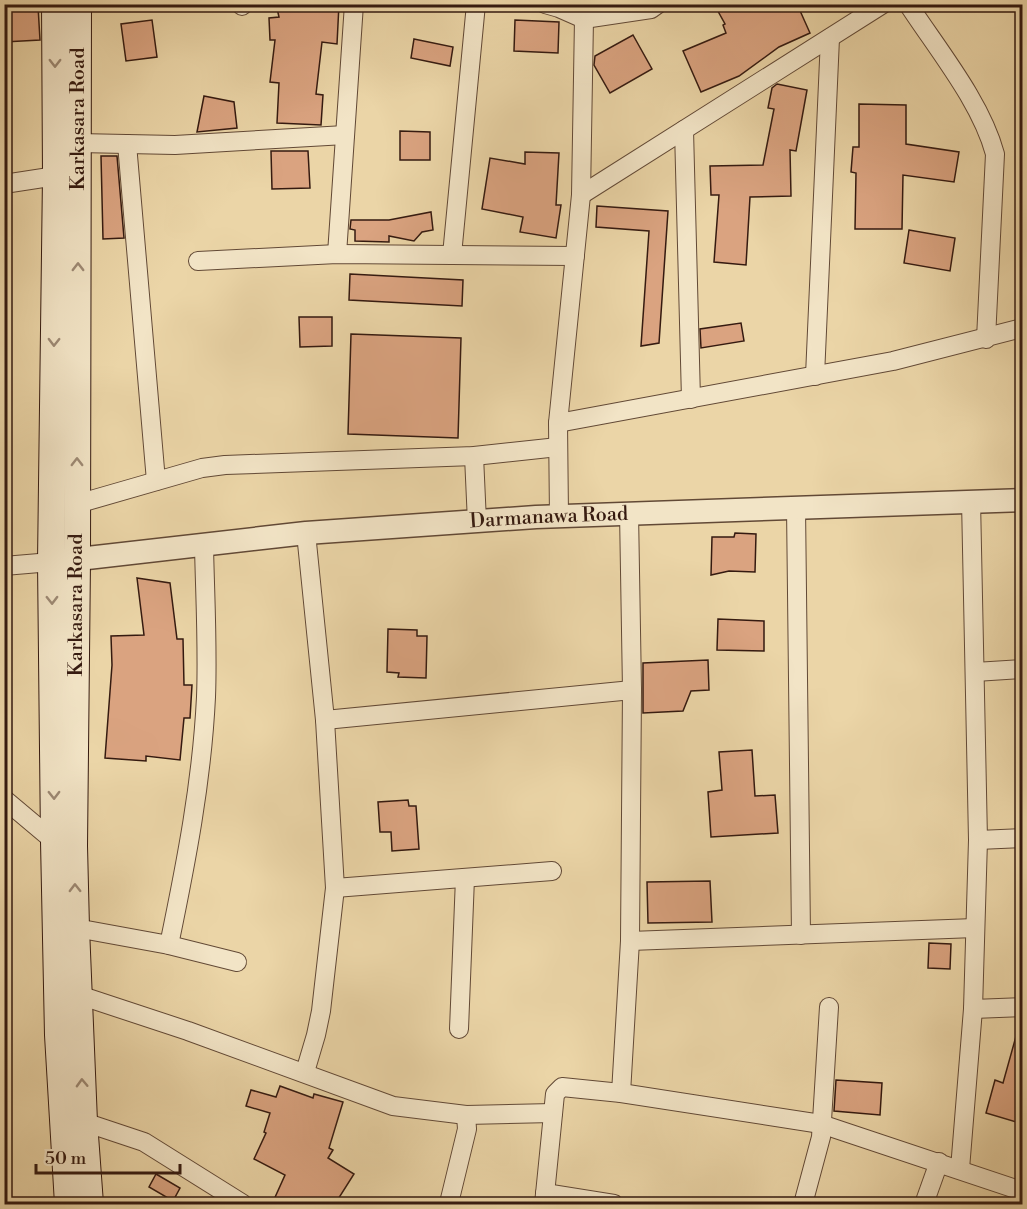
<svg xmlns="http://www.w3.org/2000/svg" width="1027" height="1209" viewBox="0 0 1027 1209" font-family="'Libre Bodoni',serif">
<rect width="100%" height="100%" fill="#ebd5a7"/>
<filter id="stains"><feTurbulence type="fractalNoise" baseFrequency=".00333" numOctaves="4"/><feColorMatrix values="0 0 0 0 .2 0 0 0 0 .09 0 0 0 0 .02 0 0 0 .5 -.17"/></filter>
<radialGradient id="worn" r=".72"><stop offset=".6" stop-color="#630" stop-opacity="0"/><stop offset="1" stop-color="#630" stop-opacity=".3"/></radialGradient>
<!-- building -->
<g fill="#daa380" stroke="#351a10" stroke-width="1.5">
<polygon points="276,4 339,4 337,44 322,42 316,94 323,95 321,125 277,123 279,83 270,82 275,40 270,40 269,18 279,17"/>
<polygon points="714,4 797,4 810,33 779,47 739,76 701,92 683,51 726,33 723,25 725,24"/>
<polygon points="38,6 40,40 4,42 4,8"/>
<polygon points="152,20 157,57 126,61 121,24"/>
<polygon points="515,20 559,22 558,53 514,51"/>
<polygon points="633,35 652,69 610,93 594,65 595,56"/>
<polygon points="414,39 453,47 450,66 411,58"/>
<polygon points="777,84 807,90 796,151 790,150 791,196 750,197 746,265 714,262 719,195 711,195 710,166 763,165 774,109 768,108 772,88"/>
<polygon points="204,96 234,102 237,128 197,132"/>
<polygon points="859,104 906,105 906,144 959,152 954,182 903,175 902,229 855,229 856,173 851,172 853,147 859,147"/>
<polygon points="400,131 430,132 430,160 400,160"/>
<polygon points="271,151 308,151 310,188 272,189"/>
<polygon points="525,152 559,153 556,205 561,205 556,238 520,232 523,217 482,209 490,158 525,164"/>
<polygon points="101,156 117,156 124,238 103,239"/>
<polygon points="597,206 668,211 659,343 641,346 649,231 596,227"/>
<polygon points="431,212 433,230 422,232 414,241 389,236 389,242 355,241 355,230 350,229 351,220 389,220"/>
<polygon points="909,230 955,238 950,271 904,263"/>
<polygon points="350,274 463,280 462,306 349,300"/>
<polygon points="299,317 332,317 332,346 300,347"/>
<polygon points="741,323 744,341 701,348 700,329"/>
<polygon points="351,334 461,338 458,438 348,434"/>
<polygon points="735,533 756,534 755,572 729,571 711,575 712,537 734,537"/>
<polygon points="137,578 170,583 177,639 183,639 184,685 192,685 190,718 184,718 180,760 146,756 146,761 105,758 112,665 111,636 144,635"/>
<polygon points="718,619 764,621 764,651 717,650"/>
<polygon points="388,629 417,630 417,636 427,636 426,678 398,677 399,673 387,672"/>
<polygon points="708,660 709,690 691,691 683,711 643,713 643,663"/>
<polygon points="752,750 755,796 775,795 778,833 711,837 708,792 722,790 719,752"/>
<polygon points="408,800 409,806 416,806 419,849 392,851 391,832 380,832 378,802"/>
<polygon points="710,881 712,922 648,923 647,882"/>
<polygon points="929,943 951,944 950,969 928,968"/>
<polygon points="1018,1029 1023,1030 1023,1124 986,1113 995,1080 1003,1083"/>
<polygon points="836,1080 882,1083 880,1115 834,1111"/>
<polygon points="280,1086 313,1098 314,1094 343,1102 329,1148 333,1150 328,1158 354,1174 335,1204 272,1204 285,1175 254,1159 266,1133 264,1132 270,1113 246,1106 251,1090 276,1097"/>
<polygon points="156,1174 180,1188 173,1201 149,1187"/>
</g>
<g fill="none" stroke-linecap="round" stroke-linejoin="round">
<!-- minor casing -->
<g stroke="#624936" stroke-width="20">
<g id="minor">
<polyline points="242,4 242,6"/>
<polyline points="545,4 559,8 584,19 651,9 658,4"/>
<path d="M908,4C938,50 981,102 995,154L986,339"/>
<polyline points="684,130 691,399"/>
<polyline points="78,143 175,145 345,135"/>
<polyline points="127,144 156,481"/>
<polyline points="4,184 56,176"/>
<polyline points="581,195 883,4"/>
<polyline points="337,254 354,4"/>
<polyline points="452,255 476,4"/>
<polyline points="198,261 337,254 575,256"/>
<polyline points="815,376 830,38"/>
<polyline points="558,423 893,361 1022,328"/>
<polyline points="474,456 477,522"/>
<polyline points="77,504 202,468 225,465 474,456 558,447"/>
<polyline points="796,507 801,935"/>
<polyline points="559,516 558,423 581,195 584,19"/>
<polyline points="4,566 51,562"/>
<polyline points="975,672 1022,669"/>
<polyline points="325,720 632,690"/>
<polyline points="4,799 54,841"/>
<polyline points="978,840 1022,838"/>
<polyline points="335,888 552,871"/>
<polyline points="76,928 169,945 237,962"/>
<polyline points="630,941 975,928"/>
<path d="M169,945C186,863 202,781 206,697C208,647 205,596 204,546"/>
<polyline points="79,995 188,1031 393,1106 466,1115 553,1113"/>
<polyline points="973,1009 1022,1007"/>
<polyline points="459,1029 465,878"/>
<polyline points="305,1072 316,1035 321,1011 335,888 325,720 306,533"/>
<polyline points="621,1093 630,941 632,690 629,512"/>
<polyline points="84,1122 144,1142 243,1204"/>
<polyline points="960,1169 973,1009 978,840 971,500"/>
<polyline points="545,1193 614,1204"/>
<polyline points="449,1203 467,1129 466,1115"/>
<polyline points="544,1204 555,1094 562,1087 621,1093 821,1124 1022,1191"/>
<polyline points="803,1204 821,1137 829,1007"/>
<polyline points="924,1204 939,1162"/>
</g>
</g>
<!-- tertiary casing -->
<g stroke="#624936" stroke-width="25">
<g id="tertiary">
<path id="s1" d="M61,561L306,533L536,517L1022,500"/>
</g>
</g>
<!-- secondary casing -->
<g stroke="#351a10" stroke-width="28">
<g id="secondary">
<polyline points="55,4 56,176 51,562 54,841 58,1035 68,1204"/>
<polyline points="78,4 77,560 74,846 76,928 84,1122 90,1204"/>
</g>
</g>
<!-- minor -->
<use href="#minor" stroke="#f2e4c6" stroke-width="18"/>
<!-- tertiary -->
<use href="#tertiary" stroke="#f2e4c6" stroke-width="22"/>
<!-- secondary -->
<use href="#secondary" stroke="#f2e4c6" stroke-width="26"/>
</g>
<!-- one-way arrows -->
<defs><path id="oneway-chevron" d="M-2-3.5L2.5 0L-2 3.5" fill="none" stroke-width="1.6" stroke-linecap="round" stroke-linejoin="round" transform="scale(1.5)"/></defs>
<g stroke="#9d8974">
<use href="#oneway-chevron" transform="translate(55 63) rotate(90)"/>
<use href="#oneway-chevron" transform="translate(78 267) rotate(-90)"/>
<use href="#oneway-chevron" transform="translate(54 342) rotate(91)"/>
<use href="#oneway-chevron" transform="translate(77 462) rotate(-90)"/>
<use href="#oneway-chevron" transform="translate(52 600) rotate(89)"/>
<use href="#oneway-chevron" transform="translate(54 795) rotate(89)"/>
<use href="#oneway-chevron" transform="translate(75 888) rotate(-91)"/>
<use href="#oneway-chevron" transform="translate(82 1083) rotate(-92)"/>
</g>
<g text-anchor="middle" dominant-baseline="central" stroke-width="4.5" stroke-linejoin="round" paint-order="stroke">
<!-- street labels -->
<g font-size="20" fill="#351a10" stroke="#f2e4c6">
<text transform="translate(78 119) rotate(-90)">Karkasara Road</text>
<text stroke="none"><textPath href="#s1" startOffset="490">Darmanawa Road</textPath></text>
<text transform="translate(76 605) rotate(-90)">Karkasara Road</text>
</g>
</g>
<!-- margin -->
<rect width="1027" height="1209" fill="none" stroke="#ebd5a7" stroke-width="24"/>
<rect x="6" y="6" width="1015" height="1197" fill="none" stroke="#351a10" stroke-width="3"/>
<rect x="12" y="12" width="1003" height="1185" fill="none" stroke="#351a10" stroke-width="1.5"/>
<!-- scale -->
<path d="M36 1164v9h144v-9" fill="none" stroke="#351a10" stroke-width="3"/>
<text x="45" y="1164" font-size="18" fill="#351a10" stroke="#f2e4c6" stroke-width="4.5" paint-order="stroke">50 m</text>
<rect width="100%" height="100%" filter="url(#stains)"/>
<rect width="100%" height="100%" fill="url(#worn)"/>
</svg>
